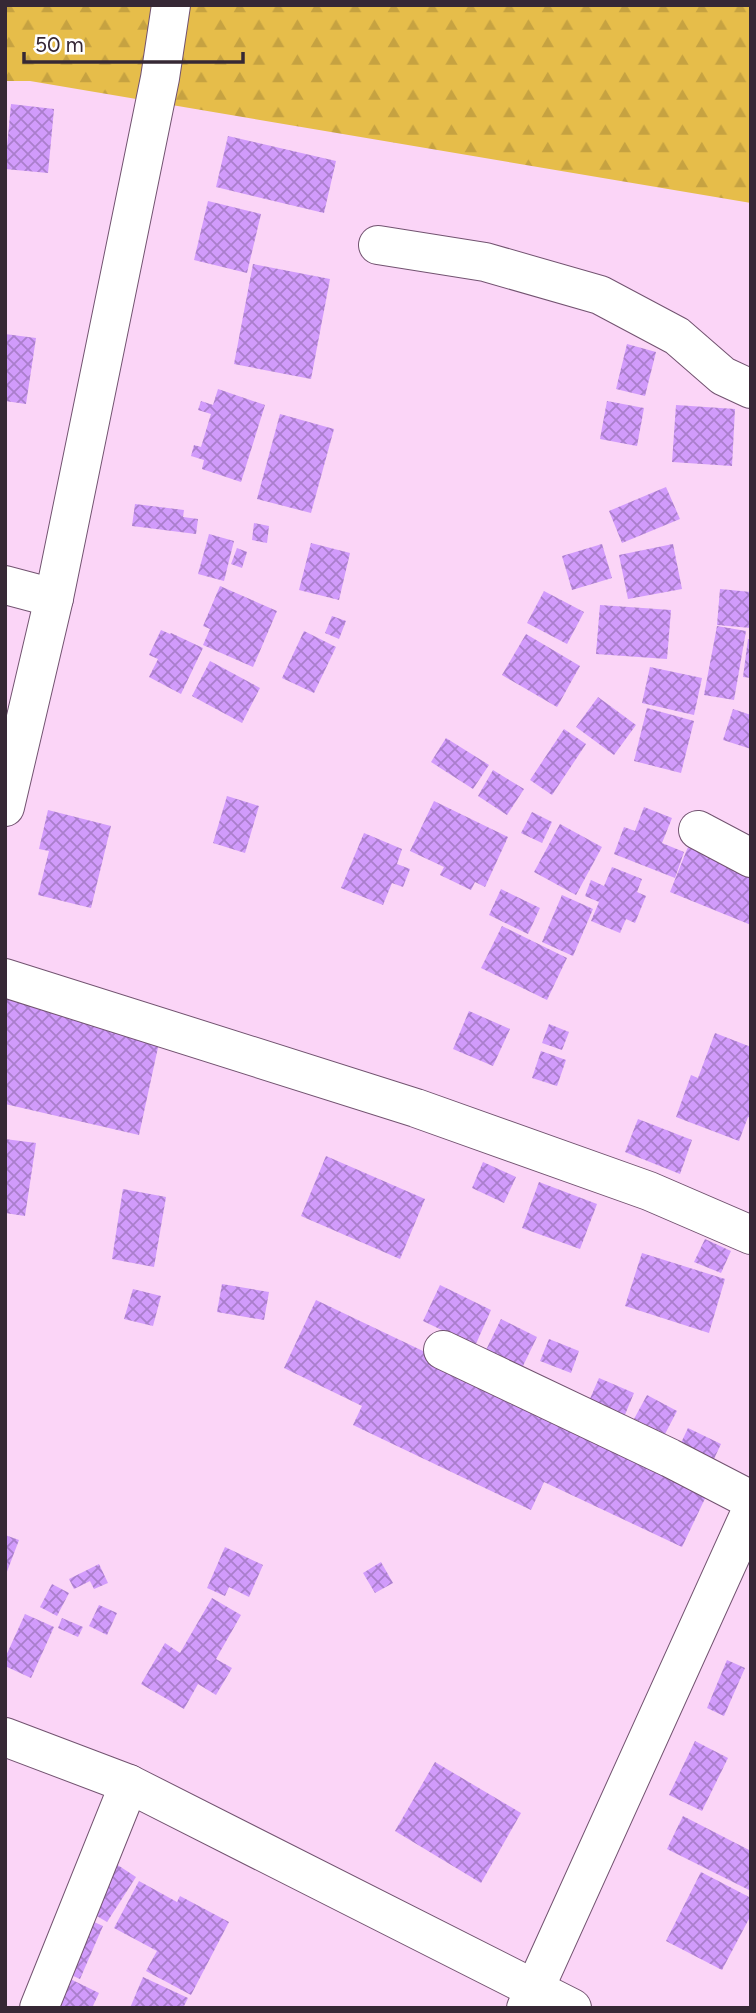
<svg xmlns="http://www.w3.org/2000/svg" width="756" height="2013" viewBox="0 0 756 2013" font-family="Figtree,sans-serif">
<defs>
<pattern id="forest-firs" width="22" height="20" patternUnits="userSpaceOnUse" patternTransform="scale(1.75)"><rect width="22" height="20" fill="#e6bd4a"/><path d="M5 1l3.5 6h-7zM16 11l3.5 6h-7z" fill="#c6a241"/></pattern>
<pattern id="building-cross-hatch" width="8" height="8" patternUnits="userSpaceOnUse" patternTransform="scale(1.75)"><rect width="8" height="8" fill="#d19bfb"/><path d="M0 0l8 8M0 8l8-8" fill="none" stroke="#aa7ecc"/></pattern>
</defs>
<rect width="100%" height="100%" fill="#fbd5f7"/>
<!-- forest -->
<polygon fill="url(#forest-firs)" points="5,5 751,5 751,203 30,81 5,81"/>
<!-- building -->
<g fill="url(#building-cross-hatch)">
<polygon points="11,104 54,109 48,173 5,169"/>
<polygon points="228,136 336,161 324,213 216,187"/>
<polygon points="208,201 261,214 247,273 194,260"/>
<polygon points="253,264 330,279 311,379 234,364"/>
<polygon points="5,334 36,338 26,404 5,401"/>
<polygon points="627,344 656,352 645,396 616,389"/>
<polygon points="218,389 265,405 241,482 202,469 204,460 191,456 194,445 201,447 211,414 198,410 201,401 213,405"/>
<polygon points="607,401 644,408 637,446 600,439"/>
<polygon points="676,405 735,409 732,466 672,462"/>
<polygon points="280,414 334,429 311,513 257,499"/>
<polygon points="666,487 680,519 622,543 609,511"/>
<polygon points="135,504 184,510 183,517 198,519 196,534 132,526"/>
<polygon points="254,523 269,526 267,543 252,540"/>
<polygon points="209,534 234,541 224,581 198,574"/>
<polygon points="311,543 350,553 339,600 299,590"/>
<polygon points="602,544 612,578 572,590 562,556"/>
<polygon points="673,544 682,589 628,599 619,555"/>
<polygon points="237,548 247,552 242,568 231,564"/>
<polygon points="220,586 277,611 253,667 203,645 210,629 203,626"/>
<polygon points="720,589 751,592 751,628 717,625"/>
<polygon points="544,591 584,612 567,644 527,623"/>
<polygon points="600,605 671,610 667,659 596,654"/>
<polygon points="332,616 346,621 339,639 325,633"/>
<polygon points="717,626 746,631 734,700 704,695"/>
<polygon points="161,630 170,634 171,633 203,648 181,694 149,677 158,659 149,655"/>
<polygon points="304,631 336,647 314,693 282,678"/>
<polygon points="526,634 580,666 557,707 502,675"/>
<polygon points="748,639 751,639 751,678 743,677"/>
<polygon points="210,661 260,688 242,723 192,696"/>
<polygon points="650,667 702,678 694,715 642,703"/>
<polygon points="598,697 636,725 614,755 576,727"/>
<polygon points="647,708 694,721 681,773 634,761"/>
<polygon points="733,709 751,715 751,749 723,740"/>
<polygon points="564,729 586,744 552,795 530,780"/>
<polygon points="446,738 489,765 473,789 431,762"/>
<polygon points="493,770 524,789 507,815 478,796"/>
<polygon points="227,796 259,806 245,853 213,843"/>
<polygon points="434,801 508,837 485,887 475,882 471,890 440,875 444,867 410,851"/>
<polygon points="644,807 672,818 662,843 684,852 675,878 614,854 624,827 635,831"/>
<polygon points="48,810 111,826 91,908 38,895 49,851 39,849"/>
<polygon points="532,812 552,822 542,843 521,833"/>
<polygon points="560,824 602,847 576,895 534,872"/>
<polygon points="364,833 402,849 397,864 410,869 403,887 392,883 383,905 341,888"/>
<polygon points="688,847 751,873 751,925 670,892"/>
<polygon points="612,867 642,879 637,892 646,896 635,923 626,919 620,933 591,921 599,902 585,896 591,880 604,886"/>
<polygon points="501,889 540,908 528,934 489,915"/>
<polygon points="562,895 593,909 573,956 542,942"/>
<polygon points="502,926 567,958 547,1000 481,968"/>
<polygon points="5,993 162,1029 139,1135 5,1104"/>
<polygon points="469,1011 510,1029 493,1066 453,1049"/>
<polygon points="549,1024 569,1032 562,1050 542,1043"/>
<polygon points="715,1033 751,1047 751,1118 748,1117 739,1141 676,1117 691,1075 698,1078"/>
<polygon points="541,1051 566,1060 557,1086 532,1078"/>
<polygon points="638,1119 692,1140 680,1174 625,1152"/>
<polygon points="5,1139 36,1143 25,1216 5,1213"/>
<polygon points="326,1156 425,1199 400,1259 301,1216"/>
<polygon points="483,1162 516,1177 504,1203 472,1188"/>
<polygon points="539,1182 597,1204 580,1249 522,1228"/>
<polygon points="123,1189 166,1197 154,1267 112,1259"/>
<polygon points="705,1239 731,1251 721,1273 694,1262"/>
<polygon points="642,1253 725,1279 709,1333 625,1306"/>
<polygon points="222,1284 269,1292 264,1320 217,1312"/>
<polygon points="440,1285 491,1310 475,1346 423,1321"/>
<polygon points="133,1289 161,1296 153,1326 124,1319"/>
<polygon points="316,1300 710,1488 682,1547 544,1482 531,1510 353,1425 362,1406 284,1368"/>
<polygon points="501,1319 537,1337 521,1370 485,1352"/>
<polygon points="549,1339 579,1351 571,1373 540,1361"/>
<polygon points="599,1378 634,1393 624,1417 589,1401"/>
<polygon points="647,1395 677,1411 665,1434 634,1419"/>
<polygon points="688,1428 721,1444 713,1461 680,1445"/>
<polygon points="5,1535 19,1540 5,1577"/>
<polygon points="225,1547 263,1565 249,1597 229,1587 225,1596 207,1588"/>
<polygon points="381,1562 393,1583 375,1593 363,1573"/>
<polygon points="99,1564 108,1583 94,1589 90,1581 74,1589 69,1579"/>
<polygon points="52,1584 69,1593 57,1616 40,1607"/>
<polygon points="212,1598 241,1615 216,1659 232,1668 216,1695 198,1684 184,1709 141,1684 165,1643 180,1653"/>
<polygon points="99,1605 117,1613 107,1635 89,1626"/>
<polygon points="25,1614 54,1627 31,1678 5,1666 5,1658"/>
<polygon points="62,1618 83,1627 78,1637 58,1628"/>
<polygon points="727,1660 745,1668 724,1716 707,1708"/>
<polygon points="695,1741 728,1758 702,1811 669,1795"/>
<polygon points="435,1762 521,1813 481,1883 395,1831"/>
<polygon points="683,1816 751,1851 751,1891 667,1849"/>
<polygon points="113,1862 136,1877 107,1922 85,1909"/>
<polygon points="701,1872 751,1898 751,1915 722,1970 666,1941"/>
<polygon points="139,1881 177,1902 180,1896 229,1922 191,1995 146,1971 157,1951 114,1928"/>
<polygon points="83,1917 103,1926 80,1979 60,1970"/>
<polygon points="60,1974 99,1993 92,2008 44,2008"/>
<polygon points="143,1977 188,1998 183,2008 130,2008"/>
</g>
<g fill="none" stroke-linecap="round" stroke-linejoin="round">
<!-- minor casing -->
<g stroke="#725370" stroke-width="40">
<g id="minor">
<polyline points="378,245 485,262 600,295 677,336 723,376 751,389"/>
<polyline points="5,585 54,598"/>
<polyline points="5,807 54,598 160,78 171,5"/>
<polyline points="698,830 751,858"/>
<polyline points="5,978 416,1108 649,1191 751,1235"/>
<polyline points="443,1350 670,1458 751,1500"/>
<polyline points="5,1737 129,1784 572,2008"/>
<polyline points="39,2008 129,1784"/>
<polyline points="526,2008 751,1511"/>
</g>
</g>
<!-- minor -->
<use href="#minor" stroke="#fff" stroke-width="38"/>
</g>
<!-- border -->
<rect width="756" height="2013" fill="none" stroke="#362835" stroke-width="14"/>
<!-- scale -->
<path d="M24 52v10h219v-10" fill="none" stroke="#362835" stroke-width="3.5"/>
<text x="35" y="52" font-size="21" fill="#362835" stroke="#ffffff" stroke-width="5" paint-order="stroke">50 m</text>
</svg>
